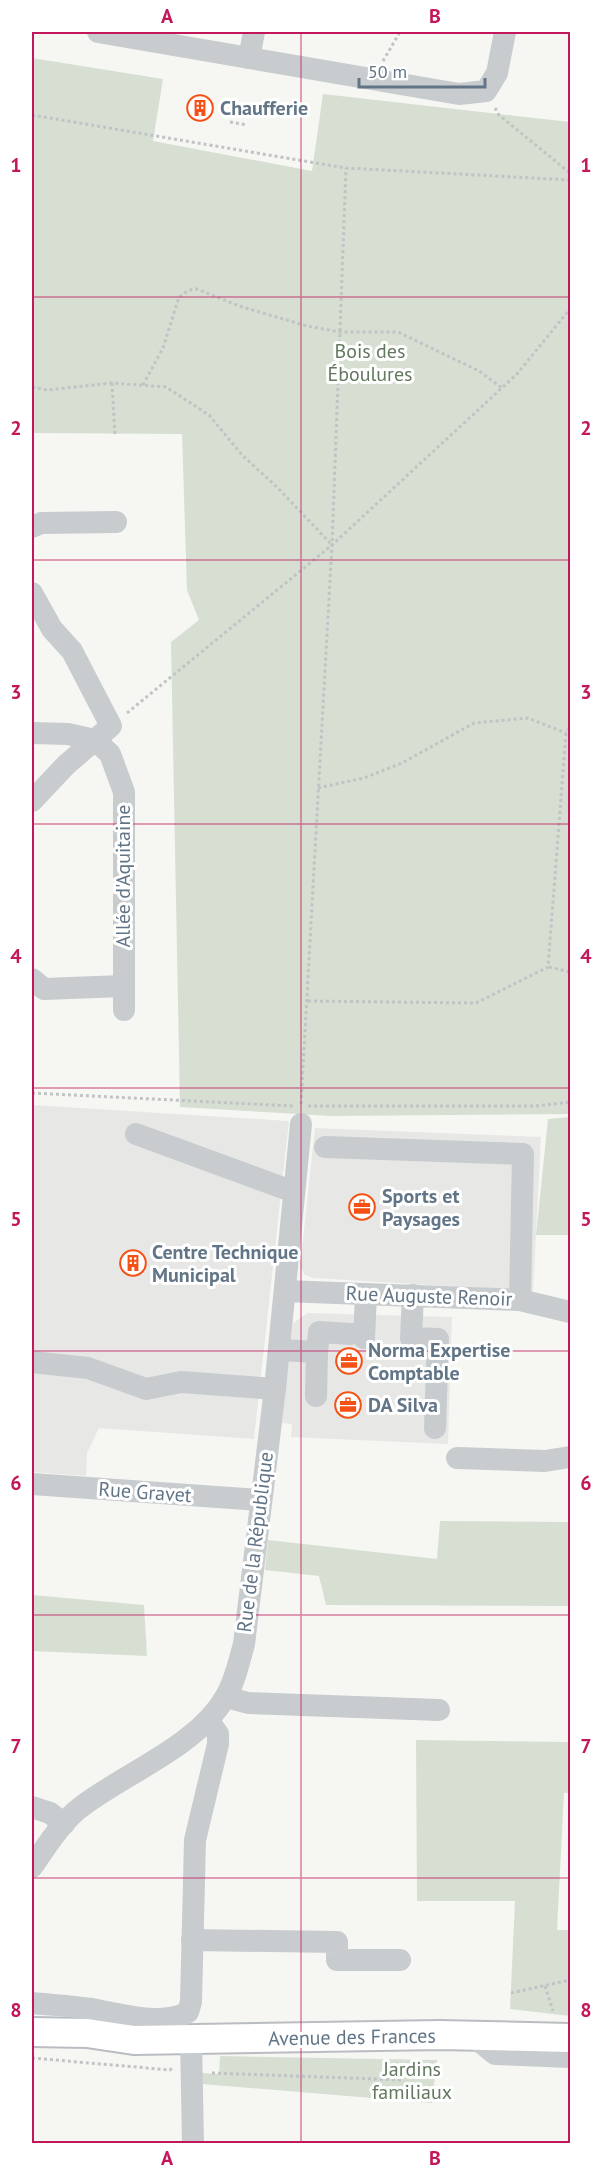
<svg xmlns="http://www.w3.org/2000/svg" width="602" height="2175" viewBox="0 0 602 2175" font-family="'PT Sans',sans-serif">
<rect width="100%" height="100%" fill="#f6f7f3"/>
<!-- built -->
<g fill="#e7e8e6">
<polygon points="32,1105 289,1121 254,1439 99,1428 87,1453 86,1476 32,1472"/>
<polygon points="315,1128 541,1137 533,1291 313,1278 305,1275 300,1267"/>
<polygon points="308,1313 452,1317 448,1444 291,1437 292,1424 282,1423 293,1323"/>
</g>
<!-- green -->
<g fill="#d7dfd3">
<polygon points="32,58 163,79 153,141 312,171 323,94 570,122 570,1114 332,1116 180,1107 171,642 199,620 187,590 182,434 32,433"/>
<polygon points="570,1117 570,1235 536,1235 548,1119"/>
<polygon points="440,1521 570,1522 570,1606 326,1605 319,1576 265,1570 268,1540 437,1559"/>
<polygon points="32,1595 144,1605 147,1656 32,1651"/>
<polygon points="416,1740 570,1742 570,1793 564,1793 557,1930 570,1930 570,2016 510,2009 515,1901 417,1901"/>
<polygon points="220,2056 437,2060 432,2103 202,2084 202,2073 219,2074"/>
</g>
<g fill="none" stroke-linecap="round" stroke-linejoin="round">
<!-- major casing -->
<g stroke="#b9bdc1" stroke-width="32">
<polyline id="major" points="32,2032 87,2033 134,2040 440,2035 570,2038"/>
</g>
<!-- path -->
<g stroke="#c1c3c5" stroke-width="3" stroke-dasharray="3 3" stroke-linecap="butt">
<polyline points="383,61 400,32"/>
<polyline points="495,108 499,115 570,173"/>
<polyline points="32,115 346,168 570,180"/>
<polyline points="230,122 247,125"/>
<polyline points="112,383 115,436"/>
<polyline points="143,385 163,348 179,297 189,290 197,289 239,306 307,326 340,332 398,332 479,371 502,388"/>
<polyline points="32,387 47,390 112,383 166,387 209,415 242,455 278,488 331,544"/>
<polyline points="127,713 332,545 517,374 570,309"/>
<polyline points="318,788 364,778 402,763 474,723 528,718 566,733"/>
<polyline points="549,967 570,972"/>
<polyline points="308,1001 476,1003 548,967 566,733 570,728"/>
<polyline points="32,1093 293,1106"/>
<polyline points="301,1104 332,545 346,168"/>
<polyline points="308,1106 536,1106 570,1102"/>
<polyline points="545,1986 553,2011"/>
<polyline points="511,1993 570,1980"/>
<polyline points="32,2058 170,2070 172,2068"/>
<polyline points="212,2073 404,2080"/>
</g>
<!-- minor -->
<g stroke="#c8cccf" stroke-width="22">
<polyline points="98,32 459,94 486,91 497,73 505,32"/>
<polyline points="249,58 254,32"/>
<polyline points="32,527 41,523 116,522"/>
<polyline points="32,593 52,629 72,651 111,726 66,765 32,801"/>
<polyline points="32,733 68,734 95,740 110,754 124,792 124,1010"/>
<polyline points="32,979 44,989 123,986"/>
<polyline points="136,1134 294,1192"/>
<polyline points="325,1147 523,1154 520,1300"/>
<polyline points="285,1291 520,1300 570,1312"/>
<polyline points="413,1295 411,1338 438,1339 435,1428"/>
<polyline points="364,1338 366,1294"/>
<polyline points="279,1350 317,1352 319,1332 351,1334"/>
<polyline points="32,1362 88,1368 146,1389 181,1382 275,1389"/>
<polyline points="316,1396 317,1352"/>
<polyline points="457,1458 545,1461 570,1457"/>
<polyline points="32,1484 259,1500"/>
<polyline points="226,1697 248,1703 439,1710"/>
<polyline points="32,1807 50,1813 64,1824"/>
<path d="M32,1867C46,1847 61,1822 81,1807C125,1773 198,1746 226,1696C235,1681 239,1662 244,1644L275,1389L301,1124"/>
<polyline points="192,1940 337,1942 337,1960 400,1960"/>
<path d="M32,2003C51,2005 72,2006 92,2009C119,2014 163,2027 188,2012L191,2002L195,1840L218,1744V1734L208,1720"/>
<polyline points="473,2036 495,2054 570,2057"/>
<polyline points="191,2039 193,2144"/>
</g>
<!-- major -->
<use href="#major" stroke="#fff" stroke-width="28"/>
</g>
<!-- grid -->
<path fill="none" stroke="#c2185b" stroke-width="1.5" stroke-opacity="0.55" d="M301,32V2144M32,297H570M32,560H570M32,824H570M32,1088H570M32,1351H570M32,1615H570M32,1878H570"/>
<!-- icons -->
<defs>
<g id="building-ring" transform="scale(1.35)"><circle r="9.5" fill="#fff" stroke="#f55114" stroke-width="1.5"/><path d="M-4-6H4V6H1V3H-1V6H-4ZM-2.5-4.3h1.7v1.8h-1.7ZM.8-4.3h1.7v1.8H.8ZM-2.5-1h1.7V.8h-1.7ZM.8-1h1.7V.8H.8Z" fill="#f55114"/></g>
<g id="office-ring" transform="scale(1.35)"><circle r="9.5" fill="#fff" stroke="#f55114" stroke-width="1.5"/><path d="M-6-3h4V-5.5h4V-3h4V5H-6ZM-1-4.5V-3h2v-1.5ZM-6 0V1H6V0Z" fill="#f55114"/></g>
</defs>
<g fill-rule="evenodd">
<use href="#building-ring" x="200" y="108"/>
<use href="#office-ring" x="362" y="1207"/>
<use href="#building-ring" x="133" y="1263"/>
<use href="#office-ring" x="349" y="1361"/>
<use href="#office-ring" x="348" y="1405"/>
</g>
<g text-anchor="middle" dominant-baseline="central" stroke-width="6" stroke-linejoin="round" paint-order="stroke">
<!-- poi labels -->
<g font-size="20" font-weight="bold" fill="#627587" stroke="#fff" text-anchor="start">
<text x="220" y="108">Chaufferie</text>
<text x="382" y="1196">Sports et<tspan x="382" dy="23">Paysages</tspan></text>
<text x="152" y="1252">Centre Technique<tspan x="152" dy="23">Municipal</tspan></text>
<text x="368" y="1350">Norma Expertise<tspan x="368" dy="23">Comptable</tspan></text>
<text x="368" y="1405">DA Silva</text>
</g>
<!-- park labels -->
<g font-size="20" fill="#62785e" stroke="#fff">
<text x="370" y="351">Bois des<tspan x="370" dy="23">Éboulures</tspan></text>
<text x="412" y="2069">Jardins<tspan x="412" dy="23">familiaux</tspan></text>
</g>
<!-- street labels -->
<g font-size="20" fill="#627587" stroke="#fff">
<text transform="translate(123 876) rotate(-90)">Allée d'Aquitaine</text>
<text transform="translate(429 1296) rotate(2)">Rue Auguste Renoir</text>
<text transform="translate(145 1492) rotate(4)">Rue Gravet</text>
<text transform="translate(255 1542) rotate(-83)">Rue de la République</text>
<text transform="translate(352 2037) rotate(-1)">Avenue des Frances</text>
</g>
</g>
<!-- border -->
<rect width="602" height="2175" fill="none" stroke="#ffffff" stroke-width="66"/>
<!-- scale -->
<path d="M359 78v9h126v-9" fill="none" stroke="#627587" stroke-width="3"/>
<text x="368" y="78" font-size="18" fill="#627587" stroke="#ffffff" stroke-width="4.5" paint-order="stroke">50 m</text>
<rect x="33" y="33" width="536" height="2109" fill="none" stroke="#c2185b" stroke-width="2"/>
<g font-size="20" text-anchor="middle" font-weight="bold" fill="#c2185b">
<text x="167" y="23">A</text>
<text x="435" y="23">B</text>
<text x="16" y="172">1</text>
<text x="586" y="172">1</text>
<text x="16" y="435">2</text>
<text x="586" y="435">2</text>
<text x="16" y="699">3</text>
<text x="586" y="699">3</text>
<text x="16" y="963">4</text>
<text x="586" y="963">4</text>
<text x="16" y="1226">5</text>
<text x="586" y="1226">5</text>
<text x="16" y="1490">6</text>
<text x="586" y="1490">6</text>
<text x="16" y="1753">7</text>
<text x="586" y="1753">7</text>
<text x="16" y="2017">8</text>
<text x="586" y="2017">8</text>
<text x="167" y="2165">A</text>
<text x="435" y="2165">B</text>
</g>
</svg>
